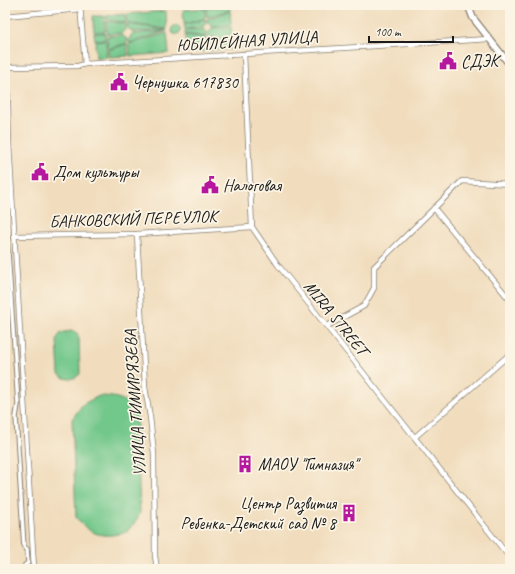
<svg xmlns="http://www.w3.org/2000/svg" width="515" height="574" viewBox="0 0 515 574" font-family="Caveat,sans-serif">
<rect width="100%" height="100%" fill="#fcf5e5"/>
<filter id="ink" filterUnits="userSpaceOnUse"><feTurbulence type="fractalNoise" baseFrequency=".025" numOctaves="2"/><feDisplacementMap in="SourceGraphic" scale="8" xChannelSelector="R" yChannelSelector="G"/><feConvolveMatrix kernelMatrix="1 2 1 2 8 2 1 2 1" color-interpolation-filters="sRGB"/></filter>
<filter id="wash" filterUnits="userSpaceOnUse"><feTurbulence type="fractalNoise" baseFrequency=".012" numOctaves="4" result="noise"/><feDisplacementMap in="SourceGraphic" scale="16" xChannelSelector="R" yChannelSelector="G"/><feGaussianBlur stdDeviation="0.9" result="paint"/><feColorMatrix in="noise" values="0 0 0 0 0 0 0 0 0 0 0 0 0 0 0 0 0 1.4 0 .05"/><feComposite in="paint" operator="in"/></filter>
<g filter="url(#wash)">
<rect width="100%" height="100%" fill="#f1ddbe"/>
<!-- green -->
<g fill="#72c78b" stroke="#477254">
<polygon points="230,6 230,10 207,17 206,8"/>
<polygon points="205,8 205,18 184,24 183,10"/>
<polygon points="166,11 167,29 127,23 127,14"/>
<polygon points="230,11 231,25 212,27 210,24 207,23 207,19"/>
<polygon points="125,14 126,23 106,19 106,16"/>
<polygon points="93,16 104,16 105,32 94,32"/>
<polygon points="205,19 206,23 203,27 185,29 184,25"/>
<polygon points="106,21 126,24 126,29 122,33 107,34"/>
<polygon points="127,24 167,30 132,32 128,28"/>
<circle cx="176" cy="30" r="4.5"/>
<polygon points="231,27 232,39 209,37 208,33 212,28"/>
<polygon points="203,29 206,32 207,37 185,34 185,30"/>
<polygon points="167,31 129,43 129,39 132,34"/>
<polygon points="94,33 105,33 106,39 95,40"/>
<polygon points="167,33 169,53 130,56 129,44"/>
<polygon points="122,35 127,39 127,43 108,49 107,36"/>
<polygon points="185,35 207,38 208,51 187,52"/>
<polygon points="209,38 232,41 233,49 210,51"/>
<polygon points="106,40 107,57 96,58 95,41"/>
<polygon points="127,44 128,56 109,57 108,50"/>
<path d="M73,331L77,333L79,338L80,374C74,380 65,381 59,374L57,339C60,331 65,332 73,331Z"/>
<path d="M99,396C111,396 130,398 135,412C137,415 136,421 137,425L140,513C137,520 133,526 127,531C124,533 121,533 118,534C99,538 87,532 76,517L72,419L83,404Z"/>
</g>
</g>
<g filter="url(#ink)">
<g fill="none" stroke-linecap="round" stroke-linejoin="round">
<!-- pedestrian casing -->
<g stroke="#867c6d" stroke-width="5.5">
<polyline id="pedestrian" points="5,208 18,404 16,417 24,547 27,549 28,563 25,565 26,569"/>
</g>
<!-- minor casing -->
<g stroke="#867c6d" stroke-width="6">
<g id="minor">
<polyline points="80,5 85,64"/>
<polyline points="5,16 80,9"/>
<polyline points="244,54 252,227 278,265 510,558"/>
<polyline points="7,67 9,144 34,569"/>
<polyline points="7,67 78,66 85,64 489,39"/>
<polyline points="434,208 510,300"/>
<polyline points="137,234 145,387 150,417 154,454 155,556 157,569"/>
<polyline points="14,236 137,234 252,227"/>
<polyline points="327,326 364,306 374,288 374,267 462,181 510,184"/>
<polyline points="415,437 510,354"/>
</g>
</g>
<!-- tertiary casing -->
<g stroke="#867c6d" stroke-width="8">
<polyline id="tertiary" points="468,5 473,18 510,65"/>
</g>
<!-- pedestrian -->
<use href="#pedestrian" stroke="#fff" stroke-width="3.5"/>
<!-- minor -->
<use href="#minor" stroke="#fff" stroke-width="4.5"/>
<!-- tertiary -->
<use href="#tertiary" stroke="#fff" stroke-width="5.5"/>
</g>
</g>
<!-- icons -->
<defs>
<g id="civic-bare" transform="scale(1.38)"><path d="M-.6-6.5H3V-4.5H.6V-3L4-1V1h2V6H-6V1h2V-1L-.6-3ZM-1.2 2.5V6h2.4V2.5Z" fill="#b5179e" stroke="#fcf5e5" stroke-width="2.5" paint-order="stroke"/></g>
<g id="building-bare" transform="scale(1.38)"><path d="M-4-6H4V6H1V3H-1V6H-4ZM-2.5-4.3h1.7v1.8h-1.7ZM.8-4.3h1.7v1.8H.8ZM-2.5-1h1.7V.8h-1.7ZM.8-1h1.7V.8H.8Z" fill="#b5179e" stroke="#fcf5e5" stroke-width="2.5" paint-order="stroke"/></g>
</defs>
<g fill-rule="evenodd">
<use href="#civic-bare" x="448" y="61"/>
<use href="#civic-bare" x="119" y="82"/>
<use href="#civic-bare" x="40" y="172"/>
<use href="#civic-bare" x="210" y="185"/>
<use href="#building-bare" x="245" y="464"/>
<use href="#building-bare" x="349" y="513"/>
</g>
<g text-anchor="middle" dominant-baseline="central" stroke-width="3.5" stroke-linejoin="round" paint-order="stroke">
<!-- street labels -->
<g font-size="17" fill="#1c1c1c" stroke="#fcf5e5">
<text transform="translate(247 41) rotate(-4)">ЮБИЛЕЙНАЯ УЛИЦА</text>
<text transform="translate(133 219) rotate(-2)">БАНКОВСКИЙ ПЕРЕУЛОК</text>
<text transform="translate(336 318) rotate(51)">MIRA STREET</text>
<text transform="translate(135 403) rotate(-94)">УЛИЦА ТИМИРЯЗЕВА</text>
</g>
<!-- poi labels -->
<g font-size="17" fill="#1c1c1c" stroke="#fcf5e5" text-anchor="start">
<text x="461" y="61">СДЭК</text>
<text x="132" y="82">Чернушка 617830</text>
<text x="53" y="172">Дом культуры</text>
<text x="223" y="185">Налоговая</text>
<text x="258" y="464">МАОУ "Гимназия"</text>
<text x="336" y="503" text-anchor="end">Центр Развития<tspan x="336" dy="20">Ребенка-Детский сад № 8</tspan></text>
</g>
</g>
<!-- margin -->
<rect width="515" height="574" fill="none" stroke="#fcf5e5" stroke-width="20"/>
<!-- scale -->
<path d="M369 36v6h84v-6" fill="none" stroke="#1c1c1c" stroke-width="2"/>
<text x="375" y="36" font-size="12" fill="#1c1c1c" stroke="#fcf5e5" stroke-width="3" paint-order="stroke">100 m</text>
</svg>
